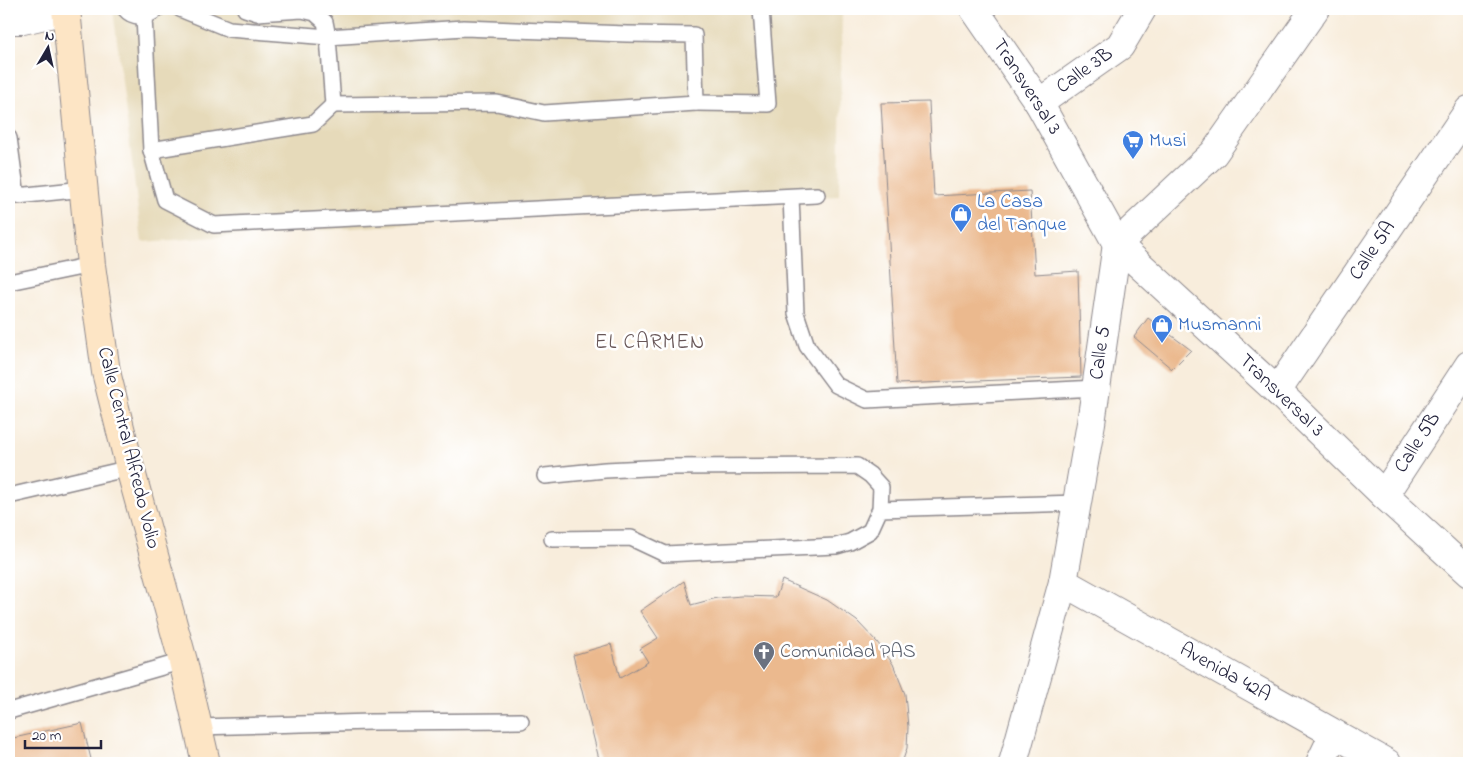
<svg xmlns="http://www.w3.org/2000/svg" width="1478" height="772" viewBox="0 0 1478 772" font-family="'Indie Flower',sans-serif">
<rect width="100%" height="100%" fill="#fff"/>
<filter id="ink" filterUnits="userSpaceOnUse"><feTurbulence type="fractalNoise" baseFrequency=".02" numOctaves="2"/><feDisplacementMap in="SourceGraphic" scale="10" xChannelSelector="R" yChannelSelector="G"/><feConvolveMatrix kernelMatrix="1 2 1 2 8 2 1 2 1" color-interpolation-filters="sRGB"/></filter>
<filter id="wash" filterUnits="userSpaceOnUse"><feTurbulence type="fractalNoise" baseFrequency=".0096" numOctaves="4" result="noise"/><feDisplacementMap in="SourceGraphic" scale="20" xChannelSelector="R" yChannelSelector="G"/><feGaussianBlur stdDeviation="1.12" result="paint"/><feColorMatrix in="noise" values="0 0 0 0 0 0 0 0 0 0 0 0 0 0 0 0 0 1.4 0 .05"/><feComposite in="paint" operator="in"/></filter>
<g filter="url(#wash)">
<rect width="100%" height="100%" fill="#f8eddc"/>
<!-- built -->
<polygon fill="#e6daba" points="113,9 842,9 839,196 142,242"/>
<g id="blocks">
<!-- building -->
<g fill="#ebb98e">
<polygon points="929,102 934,196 1030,191 1035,274 1078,271 1081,377 897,384 881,103"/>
<polygon points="1148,318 1191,350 1172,369 1134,337"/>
<polygon points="782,580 827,600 857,621 877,642 893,664 905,694 908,727 907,748 902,763 600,763 573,655 611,644 620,678 648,662 640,649 658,638 640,611 684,581 691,605 717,598 742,596 776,597"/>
<polygon points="82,723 92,763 9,763 9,739"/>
</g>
</g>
</g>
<g filter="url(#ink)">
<use href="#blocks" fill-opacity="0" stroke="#8d888c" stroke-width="1"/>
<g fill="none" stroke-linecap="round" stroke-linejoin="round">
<!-- service casing -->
<g stroke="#8d888c" stroke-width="18">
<g id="service">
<path d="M125,9C133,19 148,18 157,9"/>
<polyline points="180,9 229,29 328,37 464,28 627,34 694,35 696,103 544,113 497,103 333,105 328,37 325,22 315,13 302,10 257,13 245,9"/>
<polyline points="144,17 151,150 165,200 214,225 817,195"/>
<polyline points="696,103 768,104 761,9"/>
<polyline points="9,138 17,196 84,189"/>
<polyline points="151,150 313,124 333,105"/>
<polyline points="791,197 796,313 807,346 836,385 867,400 1096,388"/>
<polyline points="9,282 91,265"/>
<polyline points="545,476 605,470 667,467 857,466 870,475 881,487 880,509"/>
<polyline points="9,496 130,468"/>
<polyline points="552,539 631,538 665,554 836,546 850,542 870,531 880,509 1077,503"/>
<polyline points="9,711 183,661"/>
<polyline points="198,727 371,722 521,721"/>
</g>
</g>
<!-- minor casing -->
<g stroke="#8d888c" stroke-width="30">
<g id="minor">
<polyline points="974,9 1039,103 1117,244 1277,391 1384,495 1469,573"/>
<polyline points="9,20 23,20 66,10"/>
<polyline points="1039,103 1120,46 1142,9"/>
<polyline points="1277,391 1469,110"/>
<polyline points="1384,495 1469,365"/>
<polyline points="1063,582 1387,763"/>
<polyline points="1013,763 1063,582 1091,423 1117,244 1214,153 1315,9"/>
<polyline points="1320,763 1334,734"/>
</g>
</g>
<!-- secondary casing -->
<g stroke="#8d888c" stroke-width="30">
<polyline id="secondary" points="66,9 91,265 106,372 130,468 183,661 206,763"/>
</g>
<!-- service -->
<use href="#service" stroke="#fff" stroke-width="15"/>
<!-- minor -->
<use href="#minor" stroke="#fff" stroke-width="28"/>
<!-- secondary -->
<use href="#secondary" stroke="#fde5c5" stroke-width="28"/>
</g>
</g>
<!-- icons -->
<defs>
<g id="supermarket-pin" transform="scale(1.125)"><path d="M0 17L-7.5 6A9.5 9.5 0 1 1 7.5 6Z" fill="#3f7fe0" stroke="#fff"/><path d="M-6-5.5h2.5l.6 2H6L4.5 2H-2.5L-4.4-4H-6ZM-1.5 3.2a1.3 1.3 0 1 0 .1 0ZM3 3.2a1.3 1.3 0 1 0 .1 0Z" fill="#fff"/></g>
<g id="shop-pin" transform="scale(1.125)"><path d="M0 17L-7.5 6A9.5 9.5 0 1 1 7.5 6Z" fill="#3f7fe0" stroke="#fff"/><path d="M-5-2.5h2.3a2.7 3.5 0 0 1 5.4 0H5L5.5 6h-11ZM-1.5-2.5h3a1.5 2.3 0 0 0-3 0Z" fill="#fff"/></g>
<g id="church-pin" transform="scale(1.125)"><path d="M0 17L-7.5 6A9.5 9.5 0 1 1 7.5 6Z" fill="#6b7280" stroke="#fff"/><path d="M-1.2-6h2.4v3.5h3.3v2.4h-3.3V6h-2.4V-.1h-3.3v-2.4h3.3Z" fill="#fff"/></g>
</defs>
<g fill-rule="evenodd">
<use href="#supermarket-pin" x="1133" y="141"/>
<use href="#shop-pin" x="961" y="214"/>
<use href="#shop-pin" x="1162" y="325"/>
<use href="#church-pin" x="764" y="652"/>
</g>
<g text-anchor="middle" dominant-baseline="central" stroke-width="5" stroke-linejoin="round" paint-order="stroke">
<!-- street labels -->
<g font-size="20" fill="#22223b" stroke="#fff">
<text transform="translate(1085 71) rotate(-36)">Calle 3B</text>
<text transform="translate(1026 87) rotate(57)">Transversal 3</text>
<text transform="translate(1373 251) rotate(-56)">Calle 5A</text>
<text transform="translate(1101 353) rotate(-82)">Calle 5</text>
<text transform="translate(1281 396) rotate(44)">Transversal 3</text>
<text transform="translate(1418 443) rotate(-57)">Calle 5B</text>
<text transform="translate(128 448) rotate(76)">Calle Central Alfredo Volio</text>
<text transform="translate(1225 673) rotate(29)">Avenida 42A</text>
</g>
<!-- shop labels -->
<g font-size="20" fill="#366cbe" stroke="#fff" text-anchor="start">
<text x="1149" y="141">Musi</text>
<text x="977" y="202">La Casa<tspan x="977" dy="23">del Tanque</tspan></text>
<text x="1178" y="325">Musmanni</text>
</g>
<!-- worship labels -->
<g font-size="20" fill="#5b616d" stroke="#fff" text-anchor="start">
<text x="780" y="652">Comunidad PAS</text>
</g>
<!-- neighbourhood labels -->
<g font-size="21" letter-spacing="1" fill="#685758" stroke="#fff">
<text x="650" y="343">EL CARMEN</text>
</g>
</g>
<!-- margin -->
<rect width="1478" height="772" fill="none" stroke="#fff" stroke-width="30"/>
<!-- north arrow -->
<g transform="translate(48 48) rotate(9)" stroke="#ffffff" stroke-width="4" paint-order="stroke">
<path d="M0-4L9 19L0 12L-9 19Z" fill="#22223b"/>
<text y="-8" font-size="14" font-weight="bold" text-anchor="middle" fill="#22223b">N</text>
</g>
<!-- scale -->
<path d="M25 740v8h76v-8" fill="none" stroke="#22223b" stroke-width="2.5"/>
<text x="32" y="740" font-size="15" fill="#22223b" stroke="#ffffff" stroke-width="4" paint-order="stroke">20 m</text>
</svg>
